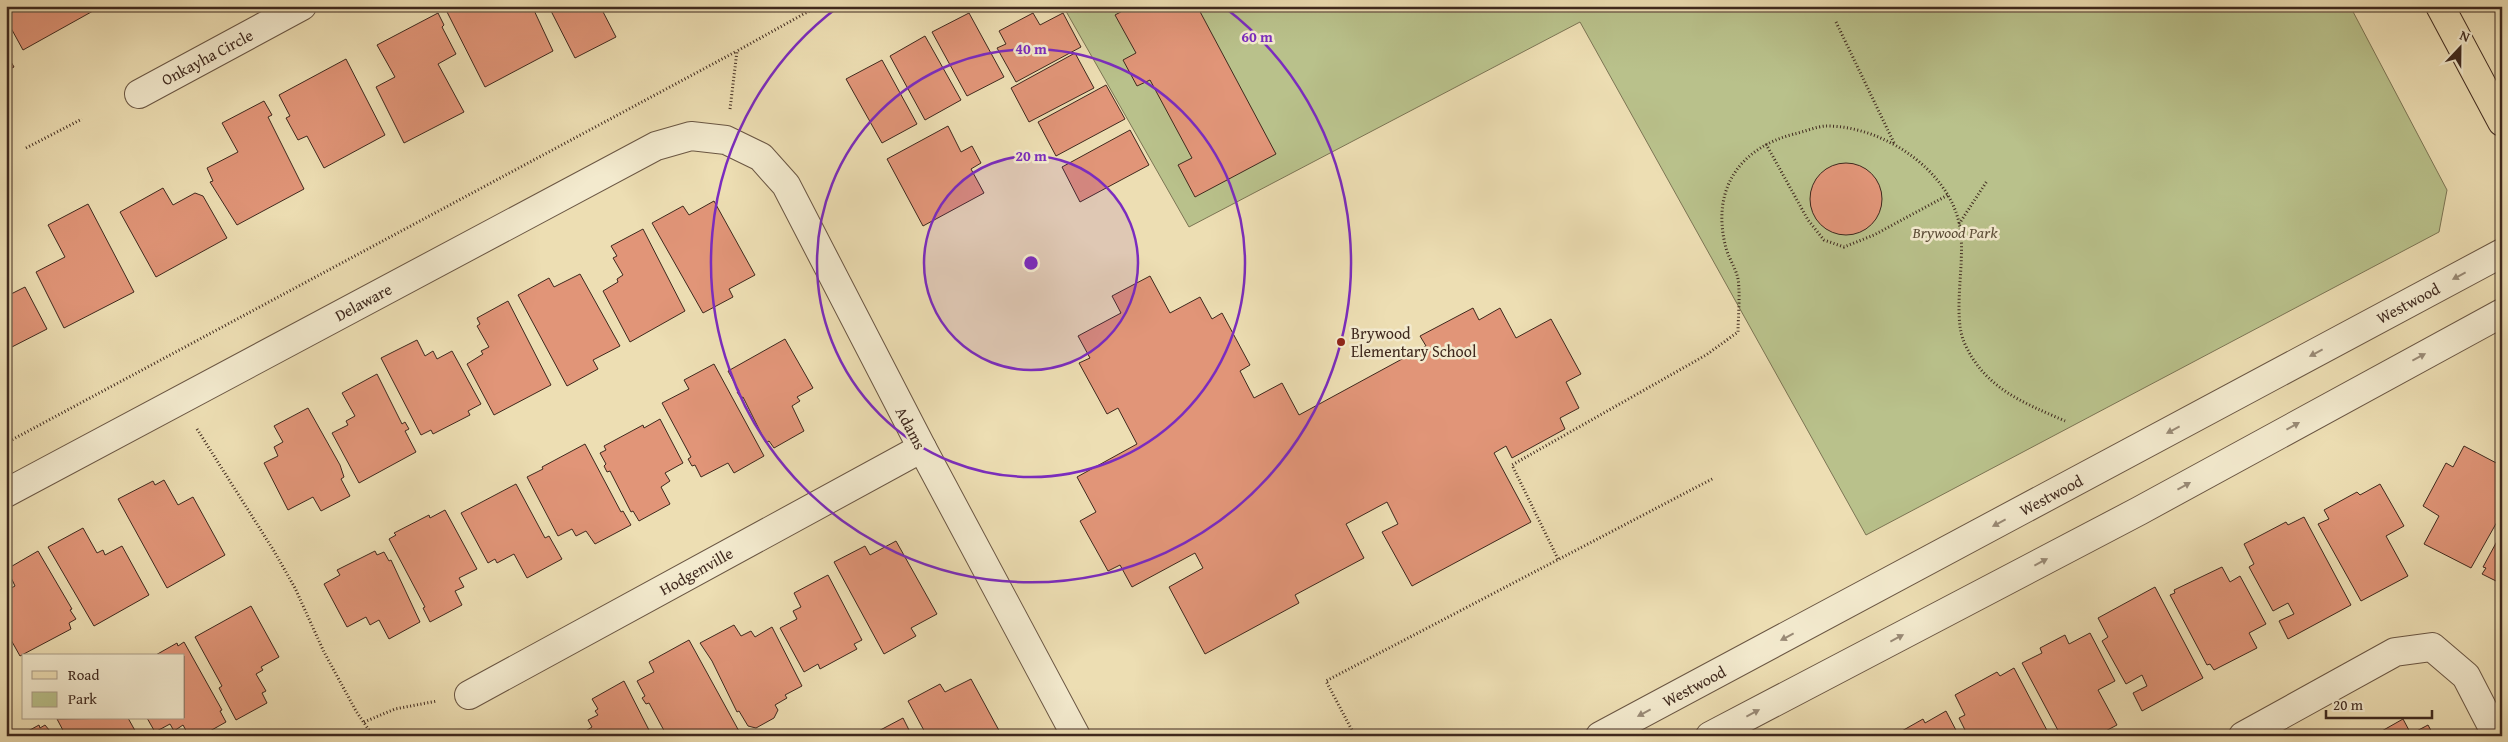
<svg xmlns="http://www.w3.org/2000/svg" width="2508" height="742" viewBox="0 0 2508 742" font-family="'Gentium Book Plus',serif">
<rect width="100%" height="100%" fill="#eddeb3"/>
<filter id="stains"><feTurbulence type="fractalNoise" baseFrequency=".004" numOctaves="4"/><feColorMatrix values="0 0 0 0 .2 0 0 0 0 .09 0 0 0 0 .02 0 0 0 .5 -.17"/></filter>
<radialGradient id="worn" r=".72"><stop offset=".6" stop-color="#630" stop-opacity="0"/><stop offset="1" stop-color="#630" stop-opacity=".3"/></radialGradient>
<!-- green -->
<polygon fill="#b9c18b" stroke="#7c7554" points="1063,6 2350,6 2447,190 2439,232 1866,535 1580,22 1189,227"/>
<!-- building -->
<g fill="#e19578" stroke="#3f291e">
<polygon points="6,6 90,6 93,11 23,50 6,19"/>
<polygon points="444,6 495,6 496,8 501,6 532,6 553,51 485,87"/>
<polygon points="544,6 600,6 616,37 575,58 550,9 547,11"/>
<polygon points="1132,6 1197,6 1276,154 1195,197 1178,165 1192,158 1150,80 1137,86 1123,60 1136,53 1115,15"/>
<polygon points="438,13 444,25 442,27 456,54 438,64 464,112 404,143 376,87 395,77 377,45"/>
<polygon points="969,13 1004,77 967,96 932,32"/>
<polygon points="1033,13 1040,25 1063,13 1081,47 1016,82 997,48 1006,44 999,31"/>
<polygon points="925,36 961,100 925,120 890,56"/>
<polygon points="6,53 14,67 6,71"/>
<polygon points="1075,53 1094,88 1029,122 1011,88"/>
<polygon points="346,59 385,135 324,168 307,136 298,140 286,118 290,116 279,95"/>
<polygon points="882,60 917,124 882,143 846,79"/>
<polygon points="1106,85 1125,119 1056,156 1038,122"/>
<polygon points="264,101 272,115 268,117 304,189 237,225 210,182 213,181 207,168 238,152 222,123"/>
<polygon points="948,126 961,152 972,146 981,163 971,169 984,193 923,226 887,159"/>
<polygon points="1130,130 1149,165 1080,202 1062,167"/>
<circle cx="1846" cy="199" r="36"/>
<polygon points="163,188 173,205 195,193 203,196 227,238 156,277 120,212"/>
<polygon points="714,201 755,275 729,289 733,297 703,313 652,223 683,206 689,215"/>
<polygon points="88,204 134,292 64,328 36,272 65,257 48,225"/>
<polygon points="643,229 685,311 630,342 603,291 618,282 617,279 623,275 613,258 617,256 611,246"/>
<polygon points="580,274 620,346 593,360 598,369 567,386 518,295 549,278 554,287"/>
<polygon points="1150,276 1170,313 1200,297 1212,319 1222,313 1250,365 1240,371 1254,398 1282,383 1299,415 1426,346 1420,336 1473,308 1479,320 1500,308 1516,338 1551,319 1581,374 1566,382 1579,408 1560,418 1565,429 1512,458 1506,446 1494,453 1531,522 1412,586 1382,532 1398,524 1387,502 1346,524 1364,558 1295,595 1299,603 1205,654 1169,587 1203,568 1195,553 1132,587 1120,565 1108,571 1080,521 1096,512 1077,477 1137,444 1118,408 1107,414 1079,363 1090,358 1078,336 1121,313 1112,296"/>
<polygon points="6,285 11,294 25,287 47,329 6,350"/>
<polygon points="508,301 551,385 494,415 467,364 483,354 481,351 489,347 477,326 480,324 477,318"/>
<polygon points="785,339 813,388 797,397 800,401 792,406 804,431 774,448 769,441 766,443 743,397 741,398 737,392 739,391 728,371"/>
<polygon points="417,340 425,356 433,351 437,359 452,351 481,404 468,411 470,415 433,434 431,430 421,435 381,358"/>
<polygon points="714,364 764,456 734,473 728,463 701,477 695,465 692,466 688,459 691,457 662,403 689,389 684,380"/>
<polygon points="377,374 402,424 405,422 409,429 405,431 416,452 359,483 332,433 348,425 346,421 355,416 342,393"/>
<polygon points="308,408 340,465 344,477 341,479 350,496 321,511 313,497 288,510 264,463 278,456 274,447 283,442 274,426"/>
<polygon points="660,419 683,463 665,473 670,481 661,487 670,504 639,521 633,511 631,512 610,471 607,472 604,466 606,464 600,453 606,450 604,446 643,425 644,428"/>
<polygon points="585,444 621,512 623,511 631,525 595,544 586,531 576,536 572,529 558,536 527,477 543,469 542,467"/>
<polygon points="2464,446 2502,466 2502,513 2471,568 2424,544 2439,516 2423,506 2446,463 2453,467"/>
<polygon points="164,480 178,505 193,497 225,555 167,588 118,499 153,481 155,485"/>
<polygon points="516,484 545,538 549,536 562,559 527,578 514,554 497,563 495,559 488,563 461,513"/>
<polygon points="2380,484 2404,526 2386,536 2408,576 2361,601 2318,524 2329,519 2324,510 2357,492 2360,495"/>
<polygon points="445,510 477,569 459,578 464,587 455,591 462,605 430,622 423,608 425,607 389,539 396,535 394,533 429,515 430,518"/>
<polygon points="2304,517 2351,605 2288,639 2279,621 2294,614 2288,603 2273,611 2249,567 2254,564 2244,544 2286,522 2288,525"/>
<polygon points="83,528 97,553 103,550 105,555 122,546 149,595 94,626 48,547"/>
<polygon points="2502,532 2502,584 2482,574 2486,568 2483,567"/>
<polygon points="896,541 937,614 911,628 916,636 884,654 834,562 865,546 870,555"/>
<polygon points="38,551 72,609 70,610 76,619 69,623 71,629 20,656 6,631 6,602 11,599 6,591 15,586 7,569"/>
<polygon points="375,551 377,555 384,552 389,561 391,560 420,622 389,639 379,620 370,625 366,617 347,627 324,584 340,575 337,570"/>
<polygon points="2222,567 2230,582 2240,576 2266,624 2249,633 2257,648 2214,670 2210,664 2207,665 2170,595 2175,593 2174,590"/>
<polygon points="828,575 862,640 854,644 857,649 820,669 818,664 804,672 780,628 797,619 793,611 801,607 794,593"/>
<polygon points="2155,587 2203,678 2142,711 2133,693 2147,686 2142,675 2126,684 2102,641 2108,637 2098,618"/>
<polygon points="251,606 279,657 261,667 263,670 256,674 266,691 262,693 267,703 236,720 219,688 222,686 195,637"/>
<polygon points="734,625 741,636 751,631 755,637 772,627 802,686 785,695 787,698 775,705 778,710 774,718 756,728 748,726 739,711 737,712 712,661 700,643"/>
<polygon points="2090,633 2115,681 2098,690 2117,725 2096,736 2061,736 2022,663 2042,653 2040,648 2065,635 2069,644"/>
<polygon points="689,640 740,733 734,736 667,736 649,703 646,704 642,698 645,696 637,681 654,672 649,662"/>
<polygon points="184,642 222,710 220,711 226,722 201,736 189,736 183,725 174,731 170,724 155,732 147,718 184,718 184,656 154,656 177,643 178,646"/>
<polygon points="2014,668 2050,736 1968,736 1959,718 1965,715 1955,695 1997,672 2000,676"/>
<polygon points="971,679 1002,736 927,736 908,701 940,684 945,692"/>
<polygon points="624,681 652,736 578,736 592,727 588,720 598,715 595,711 598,709 592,699"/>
<polygon points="1946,711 1959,736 1893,736 1923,719 1925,723"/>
<polygon points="128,718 138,736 66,736 57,719"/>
<polygon points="903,718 912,736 869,736"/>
<polygon points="2403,719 2411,734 2428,725 2434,736 2373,736"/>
<polygon points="39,725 40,728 45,725 54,736 19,736"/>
</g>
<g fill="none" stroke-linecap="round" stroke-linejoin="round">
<!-- minor casing -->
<g stroke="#6a5643" stroke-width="30">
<g id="minor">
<polyline points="139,94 302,6"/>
<polyline points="6,493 656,146 691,136 726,140 761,157 786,185 922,448 1076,736"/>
<polyline points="469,695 922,448"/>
<polyline points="1600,736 2502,253"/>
<polyline points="1710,736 2139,511 2502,313"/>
<polyline points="2243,736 2395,652 2432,647 2466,676 2497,736"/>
</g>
</g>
<!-- major casing -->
<g stroke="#3f291e" stroke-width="30">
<polyline id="major" points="2440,6 2502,122"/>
</g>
<!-- path -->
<g stroke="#3f291e" stroke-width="3" stroke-dasharray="1 2.5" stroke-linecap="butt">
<polyline points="1836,22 1895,145"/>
<polyline points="730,109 737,51 818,6"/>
<polyline points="1766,144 1808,220 1824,240 1844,247 1874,235 1948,195"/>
<polyline points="26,148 82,119"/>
<polyline points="1959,224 1987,181"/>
<polyline points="197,429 274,551 295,588 324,652 356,711 373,736"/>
<polyline points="6,443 737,51"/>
<path d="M1558,559L1512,465L1706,355L1738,332C1738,319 1741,286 1737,275C1734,265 1727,255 1725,244C1712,188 1740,148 1794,134C1804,132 1817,126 1827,126C1886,126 1957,175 1961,236C1964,266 1953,316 1964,342C1984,388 2022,402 2065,421"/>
<polyline points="364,722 395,709 437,701"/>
<polyline points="1355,736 1326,681 1714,478"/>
</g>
<!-- minor -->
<use href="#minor" stroke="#f3eace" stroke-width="28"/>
<!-- major -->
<use href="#major" stroke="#eddeb3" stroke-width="28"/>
</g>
<!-- one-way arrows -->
<defs><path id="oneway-solid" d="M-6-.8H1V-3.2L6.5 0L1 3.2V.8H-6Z" transform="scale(1.25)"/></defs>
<g fill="#998a76">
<use href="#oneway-solid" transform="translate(2459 276) rotate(152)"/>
<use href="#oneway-solid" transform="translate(2316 353) rotate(152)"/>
<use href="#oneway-solid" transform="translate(2419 357) rotate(-28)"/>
<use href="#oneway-solid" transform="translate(2293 426) rotate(-29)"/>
<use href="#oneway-solid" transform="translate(2173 430) rotate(152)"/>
<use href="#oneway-solid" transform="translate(2184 486) rotate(-29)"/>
<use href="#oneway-solid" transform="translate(1999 523) rotate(152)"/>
<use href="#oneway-solid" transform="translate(2041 562) rotate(-28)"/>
<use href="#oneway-solid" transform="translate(1787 637) rotate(152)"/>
<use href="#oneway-solid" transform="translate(1897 638) rotate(-28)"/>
<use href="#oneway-solid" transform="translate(1644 713) rotate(152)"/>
<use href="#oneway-solid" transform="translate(1753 713) rotate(-28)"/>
</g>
<!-- distance rings -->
<circle cx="1031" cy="263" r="107" fill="#7b2cbf" fill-opacity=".12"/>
<g fill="none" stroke="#7b2cbf" stroke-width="2.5">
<circle cx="1031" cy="263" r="107"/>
<circle cx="1031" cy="263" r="214"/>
<path d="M1224 7A320 320 0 1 1 838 7"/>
</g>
<!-- markers -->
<circle fill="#8f2418" stroke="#f3eace" stroke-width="2" cx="1341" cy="342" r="5"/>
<g text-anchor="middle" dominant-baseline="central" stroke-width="5" stroke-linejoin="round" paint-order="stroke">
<!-- street labels -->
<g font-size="16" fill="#3f291e" stroke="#f3eace">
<text transform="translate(207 57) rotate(-28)">Onkayha Circle</text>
<text transform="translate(363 302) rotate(-28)">Delaware</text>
<text transform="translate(2408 303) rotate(-28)">Westwood</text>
<text transform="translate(911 428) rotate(62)">Adams</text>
<text transform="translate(2051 495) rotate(-28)">Westwood</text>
<text transform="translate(696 571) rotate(-29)">Hodgenville</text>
<text transform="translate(1694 686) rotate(-28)">Westwood</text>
</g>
<!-- park labels -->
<g font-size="16" font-style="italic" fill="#5e4f39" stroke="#f3eace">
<text x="1955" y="232">Brywood Park</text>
</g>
<!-- poi labels -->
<g font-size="16" fill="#3f291e" stroke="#f3eace" text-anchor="start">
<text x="1351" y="333">Brywood<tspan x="1351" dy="18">Elementary School</tspan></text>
</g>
</g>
<circle cx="1031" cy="263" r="8" fill="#7b2cbf" stroke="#f3eace" stroke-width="2.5"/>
<g font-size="15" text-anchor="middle" font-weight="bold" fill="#7b2cbf" stroke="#f3eace" stroke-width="5" stroke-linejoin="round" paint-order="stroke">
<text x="1257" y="42">60 m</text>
<text x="1031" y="54">40 m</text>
<text x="1031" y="161">20 m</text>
</g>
<!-- margin -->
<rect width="2508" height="742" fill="none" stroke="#eddeb3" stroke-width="25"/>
<rect x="8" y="8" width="2493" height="727" fill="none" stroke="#3f291e" stroke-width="2.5"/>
<rect x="12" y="12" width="2483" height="717" fill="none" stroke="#3f291e"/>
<!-- legend -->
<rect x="22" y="654" width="162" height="65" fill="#f3eace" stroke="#ab9d88"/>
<rect x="32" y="671" width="25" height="8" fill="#eddeb3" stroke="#ab9d88"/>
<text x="68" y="680" font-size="15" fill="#3f291e">Road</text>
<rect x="32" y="692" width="25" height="15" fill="#b9c18b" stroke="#ab9d88"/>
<text x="68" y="704" font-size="15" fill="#3f291e">Park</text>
<!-- north arrow -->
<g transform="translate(2460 48) rotate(22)" stroke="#f3eace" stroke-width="4" paint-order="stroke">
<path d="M0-4L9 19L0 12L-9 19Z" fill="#3f291e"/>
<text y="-8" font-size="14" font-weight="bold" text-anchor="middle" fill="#3f291e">N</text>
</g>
<!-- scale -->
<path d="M2326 710v8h106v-8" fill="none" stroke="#3f291e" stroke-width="2.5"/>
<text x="2333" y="710" font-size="15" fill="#3f291e" stroke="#f3eace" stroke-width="4" paint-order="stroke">20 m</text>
<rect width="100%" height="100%" filter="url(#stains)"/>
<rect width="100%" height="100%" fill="url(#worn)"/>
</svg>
